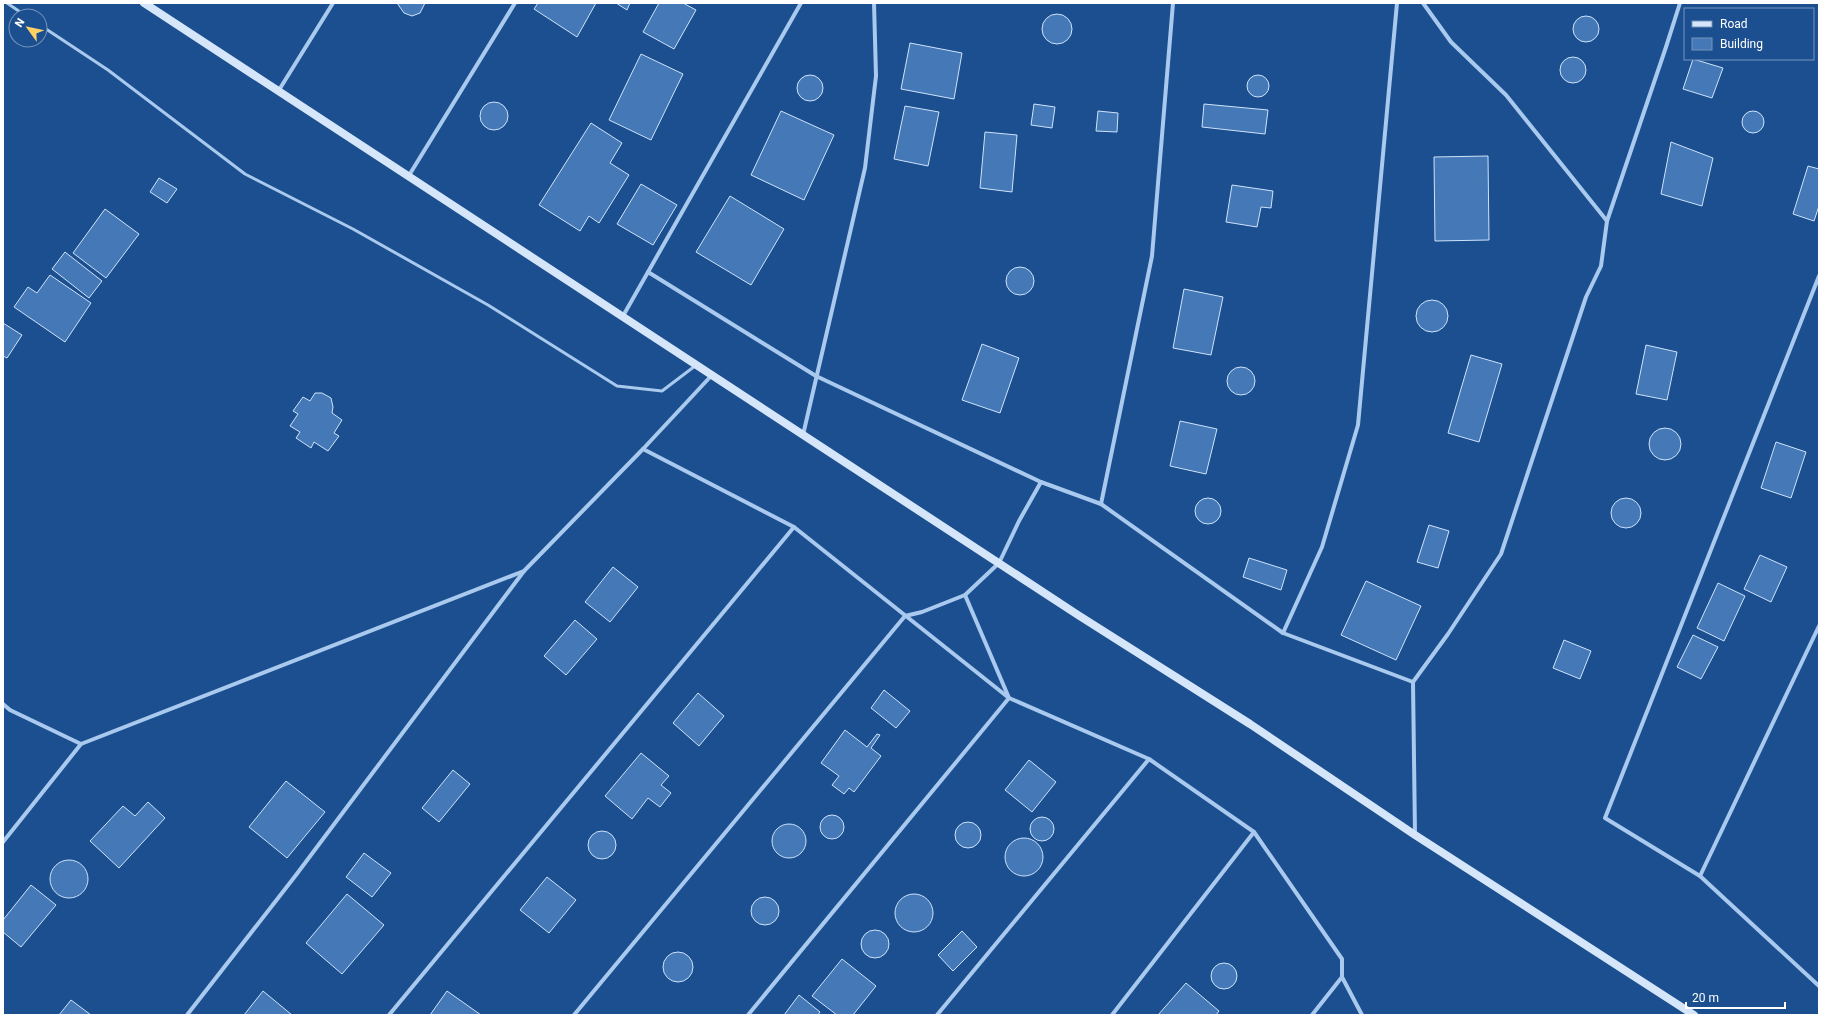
<svg xmlns="http://www.w3.org/2000/svg" width="1822" height="1018" viewBox="0 0 1822 1018" font-family="Roboto,sans-serif">
<rect width="100%" height="100%" fill="#1b4f8f"/>
<!-- building -->
<g fill="#4478b7" stroke="#cfe3fa">
<polygon points="397,3 425,3 420,13 412,16 404,13"/>
<polygon points="538,3 596,3 577,37 534,9"/>
<polygon points="616,3 630,3 627,10"/>
<polygon points="659,3 683,3 696,10 674,49 643,32"/>
<circle cx="1057" cy="29" r="15"/>
<circle cx="1586" cy="29" r="13"/>
<polygon points="910,43 962,53 954,99 901,89"/>
<polygon points="641,54 683,74 651,140 609,120"/>
<circle cx="1573" cy="70" r="13"/>
<polygon points="1693,59 1723,68 1712,98 1683,89"/>
<circle cx="1258" cy="86" r="11"/>
<circle cx="810" cy="88" r="13"/>
<circle cx="494" cy="116" r="14"/>
<polygon points="1034,104 1055,107 1052,128 1031,125"/>
<polygon points="1204,104 1268,110 1265,134 1202,127"/>
<polygon points="905,106 939,112 928,166 894,159"/>
<polygon points="781,111 834,135 804,200 751,175"/>
<polygon points="1098,111 1118,113 1117,132 1096,131"/>
<circle cx="1753" cy="122" r="11"/>
<polygon points="591,123 622,143 610,163 629,175 599,223 589,216 580,231 539,205"/>
<polygon points="985,132 1017,135 1012,192 980,188"/>
<polygon points="1671,142 1713,158 1702,206 1661,194"/>
<polygon points="1488,156 1489,240 1435,241 1434,157"/>
<polygon points="1808,166 1819,169 1819,206 1814,221 1793,214"/>
<polygon points="159,178 177,189 167,203 150,192"/>
<polygon points="641,184 677,205 653,245 617,224"/>
<polygon points="1232,185 1273,191 1271,208 1261,207 1257,227 1226,222"/>
<polygon points="730,196 784,229 751,285 696,252"/>
<polygon points="105,209 139,234 106,278 73,253"/>
<polygon points="65,252 102,281 89,298 52,269"/>
<circle cx="1020" cy="281" r="14"/>
<polygon points="50,275 91,303 65,342 14,307 28,287 37,293"/>
<polygon points="1184,289 1223,297 1211,355 1173,348"/>
<circle cx="1432" cy="316" r="16"/>
<polygon points="3,323 22,335 7,358 3,356"/>
<polygon points="982,344 1019,358 1000,413 962,400"/>
<polygon points="1646,345 1677,352 1667,400 1636,394"/>
<polygon points="1471,355 1502,364 1479,442 1448,433"/>
<circle cx="1241" cy="381" r="14"/>
<polygon points="315,393 322,393 331,398 333,407 332,413 342,420 334,433 339,436 328,451 314,442 311,448 296,438 300,432 290,426 298,414 293,411 303,397 310,401"/>
<polygon points="1180,421 1217,429 1206,474 1170,466"/>
<circle cx="1665" cy="444" r="16"/>
<polygon points="1776,442 1806,452 1791,498 1761,488"/>
<circle cx="1626" cy="513" r="15"/>
<circle cx="1208" cy="511" r="13"/>
<polygon points="1429,525 1449,531 1438,568 1417,562"/>
<polygon points="1760,555 1787,567 1771,602 1744,589"/>
<polygon points="1249,558 1287,570 1281,590 1243,577"/>
<polygon points="613,567 638,587 610,622 585,602"/>
<polygon points="1366,581 1421,606 1396,660 1341,635"/>
<polygon points="1718,583 1745,596 1724,641 1697,628"/>
<polygon points="575,620 597,639 566,675 544,656"/>
<polygon points="1693,635 1718,647 1701,679 1677,667"/>
<polygon points="1564,640 1591,651 1580,679 1553,668"/>
<polygon points="884,690 910,711 896,728 871,708"/>
<polygon points="698,693 724,716 699,746 673,723"/>
<polygon points="845,730 867,747 877,734 880,735 871,748 881,756 854,792 849,788 844,794 832,785 839,776 821,763"/>
<polygon points="641,753 669,776 661,785 671,793 660,807 648,798 632,819 605,796"/>
<polygon points="1029,760 1056,782 1032,812 1005,790"/>
<polygon points="453,770 470,784 439,822 422,808"/>
<polygon points="286,781 325,812 287,858 249,827"/>
<polygon points="148,802 165,818 119,868 90,841 123,806 135,816"/>
<circle cx="832" cy="827" r="12"/>
<circle cx="1042" cy="829" r="12"/>
<circle cx="968" cy="835" r="13"/>
<circle cx="789" cy="841" r="17"/>
<circle cx="602" cy="845" r="14"/>
<circle cx="1024" cy="857" r="19"/>
<polygon points="364,853 391,873 372,897 346,877"/>
<circle cx="69" cy="879" r="19"/>
<polygon points="547,877 576,900 549,933 520,910"/>
<polygon points="31,885 56,905 21,947 3,932 3,920"/>
<polygon points="347,894 384,925 342,974 306,943"/>
<circle cx="914" cy="913" r="19"/>
<circle cx="765" cy="911" r="14"/>
<circle cx="875" cy="944" r="14"/>
<polygon points="962,931 977,947 953,971 938,955"/>
<circle cx="678" cy="967" r="15"/>
<polygon points="842,959 876,986 853,1015 837,1015 812,996"/>
<circle cx="1224" cy="976" r="13"/>
<polygon points="1186,983 1219,1011 1216,1015 1158,1015"/>
<polygon points="263,991 292,1015 244,1015"/>
<polygon points="447,991 481,1015 430,1015"/>
<polygon points="799,995 820,1012 818,1015 784,1015"/>
<polygon points="71,1000 91,1015 59,1015"/>
</g>
<g fill="none" stroke-linecap="round" stroke-linejoin="round">
<!-- service -->
<g stroke="#a9c9ee" stroke-width="3">
<polyline points="7,3 26,16"/>
<polyline points="40,25 108,70 245,174 353,229 488,305 617,386 662,391 695,366"/>
</g>
<!-- minor -->
<g stroke="#a9c9ee" stroke-width="4">
<polyline points="1423,3 1451,42 1506,95 1607,221"/>
<polyline points="279,90 333,3"/>
<polyline points="408,177 515,3"/>
<polyline points="648,272 816,376 1041,482"/>
<polyline points="1819,276 1605,818 1700,876 1819,986"/>
<polyline points="623,316 801,3"/>
<polyline points="803,435 865,168 876,76 874,3"/>
<polyline points="643,449 712,375"/>
<polyline points="1101,504 1152,256 1173,3"/>
<polyline points="1283,633 1322,547 1358,425 1397,3"/>
<polyline points="3,704 10,710 81,744 524,571 643,449 794,527 1009,698 1149,759 1254,832 1342,959 1342,977 1312,1015"/>
<polyline points="1415,834 1413,682 1448,634 1501,554 1586,297 1601,266 1607,221 1666,47 1680,3"/>
<polyline points="3,842 81,744"/>
<polyline points="1700,876 1819,626"/>
<polyline points="1342,977 1362,1015"/>
<polyline points="187,1015 296,875 524,571"/>
<polyline points="389,1015 794,527"/>
<polyline points="574,1015 905,616 922,612 965,595 999,563 1019,521 1041,482 1101,504 1283,633 1413,682"/>
<polyline points="748,1015 1009,698 965,595"/>
<polyline points="937,1015 1149,759"/>
<polyline points="1112,1015 1254,832"/>
</g>
<!-- secondary -->
<polyline stroke="#d6e6fa" stroke-width="8" points="144,3 1078,615 1250,724 1415,835 1694,1015"/>
</g>
<!-- border -->
<rect width="1822" height="1018" fill="none" stroke="#ffffff" stroke-width="8"/>
<!-- legend -->
<rect x="1684" y="8" width="130" height="52" fill="#1b4f8f" stroke="#7695bc"/>
<rect x="1692" y="21" width="20" height="6" fill="#d6e6fa" stroke="#7695bc"/>
<text x="1720" y="28" font-size="12" fill="#ffffff">Road</text>
<rect x="1692" y="38" width="20" height="12" fill="#4478b7" stroke="#7695bc"/>
<text x="1720" y="48" font-size="12" fill="#ffffff">Building</text>
<!-- north arrow -->
<g transform="translate(28 28) rotate(303)"><circle r="19" fill="#1b4f8f" stroke="#7695bc"/>
<path d="M0-3L7 15L0 10L-7 15Z" fill="#ffd166"/>
<text y="-6" font-size="11" font-weight="bold" text-anchor="middle" fill="#ffffff">N</text>
</g>
<!-- scale -->
<path d="M1686 1002v6h99v-6" fill="none" stroke="#ffffff" stroke-width="2"/>
<text x="1692" y="1002" font-size="12" fill="#ffffff" stroke="#1b4f8f" stroke-width="3" paint-order="stroke">20 m</text>
</svg>
